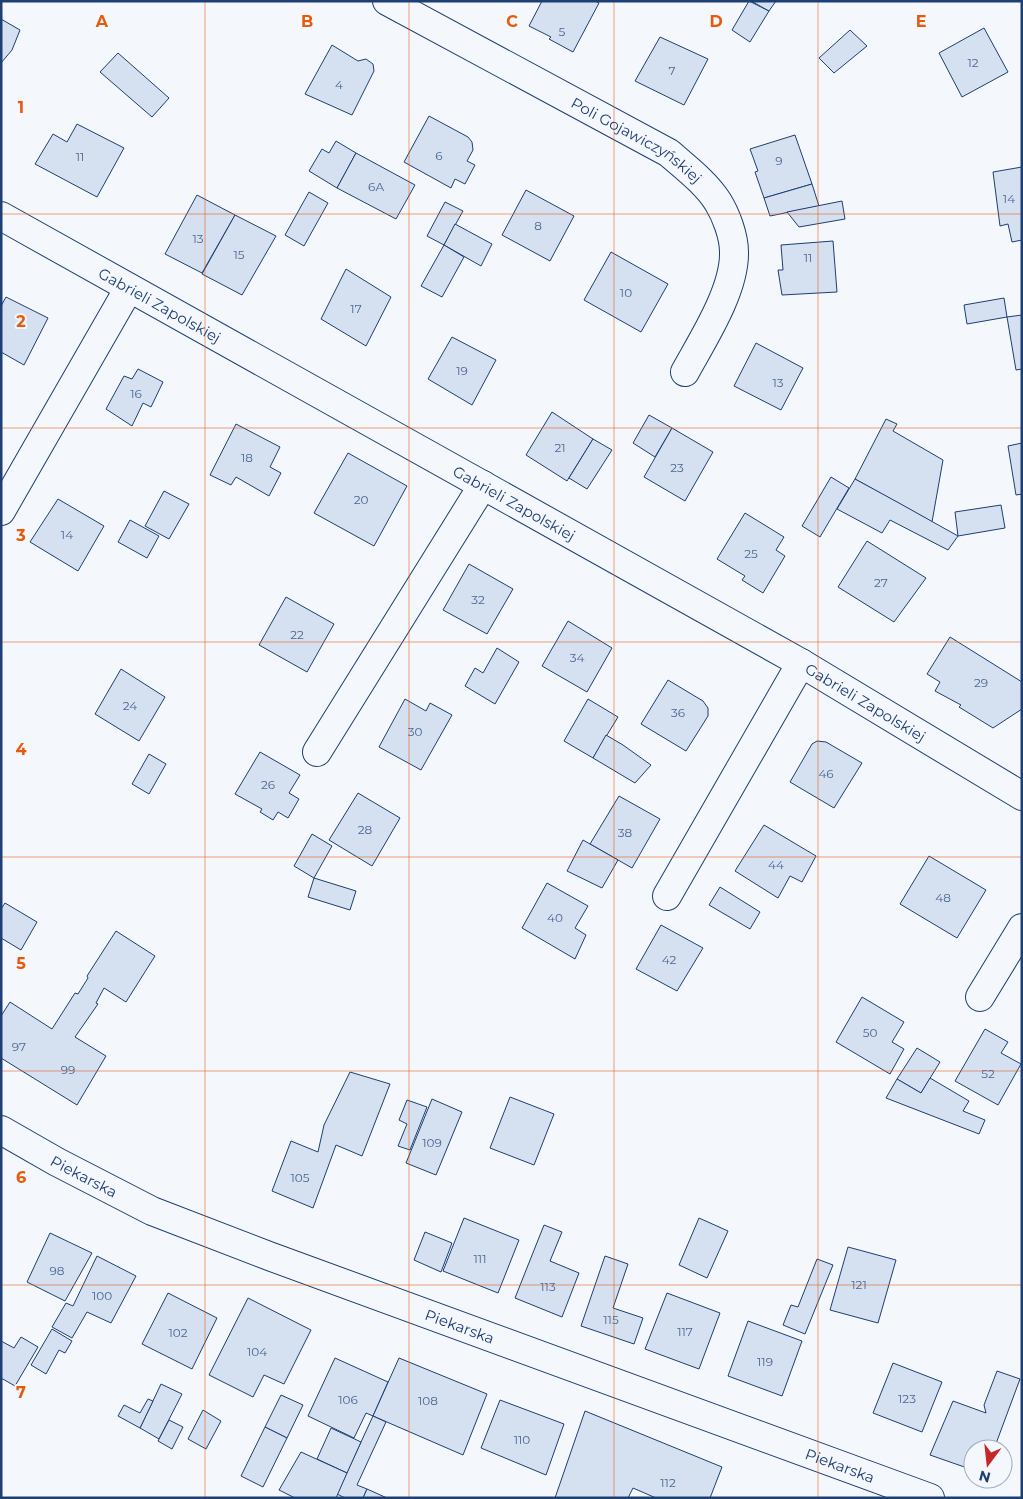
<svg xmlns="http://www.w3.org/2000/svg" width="1023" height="1499" viewBox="0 0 1023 1499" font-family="Montserrat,sans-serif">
<rect width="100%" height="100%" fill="#f4f7fb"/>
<!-- building -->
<g fill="#d5e0f0" stroke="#1d3f73">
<polygon points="542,1 595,1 599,3 573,52 549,39 551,37 529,26"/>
<polygon points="749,1 769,11 750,42 732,30"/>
<polygon points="751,1 776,1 769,11"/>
<polygon points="1,19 20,30 12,50 1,63"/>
<polygon points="984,28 1008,72 962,97 939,53"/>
<polygon points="850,30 867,46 834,73 819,58"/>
<polygon points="660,37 708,59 684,105 635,81"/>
<polygon points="332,45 358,61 366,59 373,64 374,71 352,115 305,94"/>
<polygon points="118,53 169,98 152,117 100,72"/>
<polygon points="429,116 468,137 472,142 473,150 467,161 475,165 465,184 455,179 451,188 404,162"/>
<polygon points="77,124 124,148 97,197 35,164 53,134 67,142"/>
<polygon points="795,135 812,184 764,198 755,172 758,171 750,149"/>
<polygon points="336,141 356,153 337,188 309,171 322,149 329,153"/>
<polygon points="356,153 415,185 396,219 337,188"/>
<polygon points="1022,167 1022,240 1012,242 1008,224 1000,226 993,172"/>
<polygon points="812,184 819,206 770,216 764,198"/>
<polygon points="526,190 574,216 550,261 502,235"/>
<polygon points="309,192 328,203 304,246 285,235"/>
<polygon points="197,195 235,215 202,273 165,254"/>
<polygon points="842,201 845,219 799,227 787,212"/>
<polygon points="445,202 463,211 444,245 427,236"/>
<polygon points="235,215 276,236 242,295 202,274"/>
<polygon points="455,224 492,244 481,266 444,245"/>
<polygon points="833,241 837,292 782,295 778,270 783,270 781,245"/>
<polygon points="444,245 464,257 442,297 421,286"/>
<polygon points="611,252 668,284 641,332 584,300"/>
<polygon points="346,269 391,297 366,346 321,319"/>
<polygon points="6,297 48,318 24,365 1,352 1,306"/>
<polygon points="1004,298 1007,317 967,324 964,305"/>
<polygon points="1022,315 1022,369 1016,370 1007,317"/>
<polygon points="452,337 496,360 472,405 428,379"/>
<polygon points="756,343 803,368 781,410 734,386"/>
<polygon points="138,369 163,382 151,407 143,403 132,426 106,409 124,376 132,379"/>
<polygon points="552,412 593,439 567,481 526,455"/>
<polygon points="649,415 672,428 655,457 633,443"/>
<polygon points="886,419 897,424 893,431 943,460 932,522 855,479"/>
<polygon points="236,424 280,447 270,467 281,473 269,496 236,477 231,485 210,475"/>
<polygon points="672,428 713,452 685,501 644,477"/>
<polygon points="593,439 612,450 587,489 569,478"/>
<polygon points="1022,443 1022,494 1016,495 1008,446"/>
<polygon points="348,453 407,486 374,546 314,513"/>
<polygon points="831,477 849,488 820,537 802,526"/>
<polygon points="855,479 899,503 958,536 948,550 890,520 882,533 837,509"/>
<polygon points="164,491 189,504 169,539 145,526"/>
<polygon points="58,499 104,526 78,571 30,542"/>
<polygon points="1001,505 1005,528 958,536 955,512"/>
<polygon points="745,513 784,537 776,550 785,556 763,593 742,580 745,576 717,559"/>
<polygon points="130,520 159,536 147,558 118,542"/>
<polygon points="867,541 926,578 894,622 838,587"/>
<polygon points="469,564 513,589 487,634 443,610"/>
<polygon points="286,597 334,624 307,672 259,645"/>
<polygon points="568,621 612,648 587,692 542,666"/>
<polygon points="950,637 1022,682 1022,709 993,728 959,707 961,705 935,691 940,682 927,674"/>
<polygon points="497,648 519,662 495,704 465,686 475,668 483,673"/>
<polygon points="121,669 165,697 139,741 95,714"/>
<polygon points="668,680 703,701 708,708 708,716 686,751 641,724"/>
<polygon points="405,699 426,711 430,703 452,715 421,770 379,747"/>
<polygon points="588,699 618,717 593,758 564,741"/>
<polygon points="606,735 623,745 651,765 635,783 593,758"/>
<polygon points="817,741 826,742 862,763 834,808 790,782 812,744"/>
<polygon points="260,752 300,775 289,793 299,799 288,818 278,812 273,820 260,812 262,809 235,794"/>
<polygon points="149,754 166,764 149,794 132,784"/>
<polygon points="358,793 400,818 372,866 329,840"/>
<polygon points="619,796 660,819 632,868 590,844"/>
<polygon points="764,825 816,856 802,882 790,876 778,898 735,871"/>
<polygon points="312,834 332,846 314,878 294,866"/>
<polygon points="583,840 618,860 602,888 567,871"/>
<polygon points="929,856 986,890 957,938 900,904"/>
<polygon points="314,878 356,891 350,910 308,897"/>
<polygon points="547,883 588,906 575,928 586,935 575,959 522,928"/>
<polygon points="720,887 760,912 750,929 709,905"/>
<polygon points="5,903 37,922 21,950 1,938 1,909"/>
<polygon points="661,925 703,948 677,991 636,969"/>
<polygon points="116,931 155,956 126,1002 104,988 96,1003 98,1004 75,1037 106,1056 77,1105 1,1058 1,1016 10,1002 52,1029 75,993 78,994 88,978 87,976"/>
<polygon points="862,997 904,1022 892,1042 904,1049 890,1074 836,1042"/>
<polygon points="985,1029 1008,1042 1001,1053 1021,1064 998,1105 955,1081"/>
<polygon points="917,1048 940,1062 921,1093 897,1079"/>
<polygon points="350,1072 390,1084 362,1156 336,1145 313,1208 272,1191 291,1141 318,1152 324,1125"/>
<polygon points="930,1078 969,1101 963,1111 985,1120 979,1134 886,1098 897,1079 921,1093"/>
<polygon points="510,1097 554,1114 534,1165 490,1148"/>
<polygon points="432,1099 462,1112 436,1175 406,1163"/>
<polygon points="407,1100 427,1107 410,1150 398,1146 407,1124 399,1120"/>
<polygon points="464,1218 519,1240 498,1293 443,1271"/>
<polygon points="699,1218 728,1231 707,1278 679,1265"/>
<polygon points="544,1225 562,1232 550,1261 579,1273 562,1317 515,1298"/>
<polygon points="425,1232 452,1243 441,1272 414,1260"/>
<polygon points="50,1233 92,1253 65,1301 27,1282"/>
<polygon points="848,1247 896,1260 878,1323 830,1310"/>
<polygon points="97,1256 136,1276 111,1323 87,1312 72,1338 52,1327 66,1303 73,1306"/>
<polygon points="605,1256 628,1264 613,1308 643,1318 634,1344 581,1326"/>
<polygon points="817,1259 833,1265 805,1334 783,1325 791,1305 798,1307"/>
<polygon points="168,1293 217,1318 192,1369 142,1344"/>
<polygon points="667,1293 720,1313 699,1369 645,1349"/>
<polygon points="248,1298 311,1330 284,1384 264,1375 253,1397 209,1375"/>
<polygon points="748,1321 802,1341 782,1396 728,1376"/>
<polygon points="52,1329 72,1341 65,1353 59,1350 46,1374 31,1365"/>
<polygon points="21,1337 38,1347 15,1386 1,1378 1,1341 14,1348"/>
<polygon points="335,1358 388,1382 373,1416 366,1413 354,1438 308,1416"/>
<polygon points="399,1358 487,1394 463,1455 373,1416"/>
<polygon points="893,1363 942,1382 922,1432 873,1413"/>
<polygon points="997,1371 1020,1379 994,1449 973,1449 973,1470 930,1455 953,1401 986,1413 984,1405"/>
<polygon points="161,1384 182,1394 159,1439 140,1428"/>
<polygon points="281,1395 303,1405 287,1438 265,1427"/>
<polygon points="148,1399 153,1401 140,1428 118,1416 124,1405 140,1413"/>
<polygon points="500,1400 564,1424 546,1475 481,1448"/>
<polygon points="203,1410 221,1421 206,1449 188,1439"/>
<polygon points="585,1411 722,1467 710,1498 656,1498 633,1488 628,1498 555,1498"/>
<polygon points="373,1416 386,1422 357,1485 367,1489 363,1498 345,1498 337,1494"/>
<polygon points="169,1420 183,1427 172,1449 158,1441"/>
<polygon points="265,1427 287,1438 263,1487 241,1476"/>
<polygon points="331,1428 361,1442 347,1473 317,1459"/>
<polygon points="301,1452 347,1473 336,1498 295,1498 279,1490"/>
<polygon points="367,1489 387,1498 363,1498"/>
</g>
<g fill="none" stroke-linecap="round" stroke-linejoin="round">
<!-- minor casing -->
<g stroke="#1d3f73" stroke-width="30">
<g id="minor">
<path id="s1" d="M387,1L669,153C686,168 706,183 718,202C726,215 734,236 734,252C735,290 703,339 685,372"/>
<path id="s2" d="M1,216L801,663L1022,796"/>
<polyline points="1,511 129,288"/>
<polyline points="317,752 483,485"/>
<polyline points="667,896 801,663"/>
<polyline points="980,997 1022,928"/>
<path id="s3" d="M1,1130L57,1162L152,1211L269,1256L930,1498"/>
</g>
</g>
<!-- minor -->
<use href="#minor" stroke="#f4f7fb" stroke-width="28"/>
</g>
<!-- grid -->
<path fill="none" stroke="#e8590c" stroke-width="1" stroke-opacity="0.55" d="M205,1V1498M409,1V1498M614,1V1498M818,1V1498M1,214H1022M1,428H1022M1,642H1022M1,857H1022M1,1071H1022M1,1285H1022"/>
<g text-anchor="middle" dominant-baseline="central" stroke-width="4" stroke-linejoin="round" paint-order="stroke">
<!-- number labels -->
<g font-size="12" fill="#4b6792">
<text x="562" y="31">5</text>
<text x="973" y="62">12</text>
<text x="672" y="70">7</text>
<text x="339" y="84">4</text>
<text x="439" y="155">6</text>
<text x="80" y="156">11</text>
<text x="779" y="160">9</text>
<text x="376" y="186">6A</text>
<text x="1009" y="198">14</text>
<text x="538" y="225">8</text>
<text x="198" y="238">13</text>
<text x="239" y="254">15</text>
<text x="808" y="257">11</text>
<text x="626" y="292">10</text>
<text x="356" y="308">17</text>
<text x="462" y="370">19</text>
<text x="778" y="382">13</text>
<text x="136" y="393">16</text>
<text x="560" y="447">21</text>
<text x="247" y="457">18</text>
<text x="677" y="467">23</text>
<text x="361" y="499">20</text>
<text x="67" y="534">14</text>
<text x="751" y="553">25</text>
<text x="881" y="582">27</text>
<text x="478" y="599">32</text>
<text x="297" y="634">22</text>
<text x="577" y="657">34</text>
<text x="981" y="682">29</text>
<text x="130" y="705">24</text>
<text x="678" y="712">36</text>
<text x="415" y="731">30</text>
<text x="826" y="773">46</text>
<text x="268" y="784">26</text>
<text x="365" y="829">28</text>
<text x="625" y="832">38</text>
<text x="776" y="864">44</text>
<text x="943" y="897">48</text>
<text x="555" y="917">40</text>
<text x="669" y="959">42</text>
<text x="870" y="1032">50</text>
<text x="19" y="1046">97</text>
<text x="68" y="1069">99</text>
<text x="988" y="1073">52</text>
<text x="432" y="1142">109</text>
<text x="300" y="1177">105</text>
<text x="480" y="1258">111</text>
<text x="57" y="1270">98</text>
<text x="859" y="1284">121</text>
<text x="548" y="1286">113</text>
<text x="102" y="1295">100</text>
<text x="611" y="1319">115</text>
<text x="685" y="1331">117</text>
<text x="178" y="1332">102</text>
<text x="257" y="1351">104</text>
<text x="765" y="1361">119</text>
<text x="907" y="1398">123</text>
<text x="348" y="1399">106</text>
<text x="428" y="1400">108</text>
<text x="522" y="1439">110</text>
<text x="668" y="1482">112</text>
</g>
<!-- street labels -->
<g font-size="15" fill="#1d3f73" stroke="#f4f7fb">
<text stroke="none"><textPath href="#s1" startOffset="286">Poli Gojawiczyńskiej</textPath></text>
<text stroke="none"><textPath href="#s2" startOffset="182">Gabrieli Zapolskiej</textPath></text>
<text stroke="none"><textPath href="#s2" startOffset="588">Gabrieli Zapolskiej</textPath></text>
<text stroke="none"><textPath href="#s2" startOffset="992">Gabrieli Zapolskiej</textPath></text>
<text stroke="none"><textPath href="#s3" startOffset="95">Piekarska</textPath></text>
<text stroke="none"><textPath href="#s3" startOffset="500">Piekarska</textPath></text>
<text stroke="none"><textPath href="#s3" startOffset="905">Piekarska</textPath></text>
</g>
</g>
<g font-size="16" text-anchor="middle" font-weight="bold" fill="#e8590c" stroke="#f4f7fb" stroke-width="4" stroke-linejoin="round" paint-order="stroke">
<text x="102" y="27">A</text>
<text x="307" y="27">B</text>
<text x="512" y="27">C</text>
<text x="716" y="27">D</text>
<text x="921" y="27">E</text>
<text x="21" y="113">1</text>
<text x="21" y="327">2</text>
<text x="21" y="541">3</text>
<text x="21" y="755">4</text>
<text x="21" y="969">5</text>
<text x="21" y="1183">6</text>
<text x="21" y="1398">7</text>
</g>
<!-- border -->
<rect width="1023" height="1499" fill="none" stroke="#1d3f73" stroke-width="5"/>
<!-- north arrow -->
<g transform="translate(988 1464) rotate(195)"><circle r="24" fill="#f4f7fb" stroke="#9eadc5"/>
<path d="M0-4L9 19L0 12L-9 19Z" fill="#c62828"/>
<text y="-8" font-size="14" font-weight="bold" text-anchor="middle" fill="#1d3f73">N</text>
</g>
</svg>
